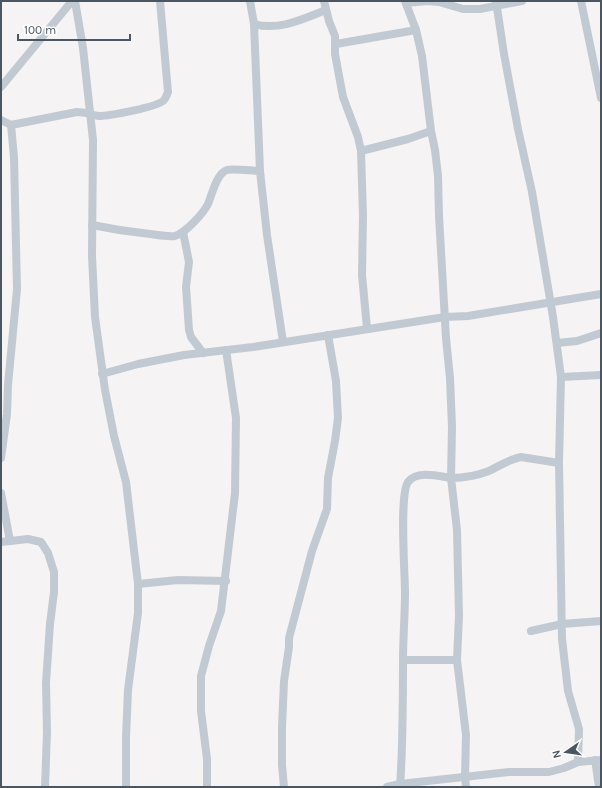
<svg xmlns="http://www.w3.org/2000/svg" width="602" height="788" viewBox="0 0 602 788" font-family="Karla,sans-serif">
<rect width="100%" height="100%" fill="#f5f3f3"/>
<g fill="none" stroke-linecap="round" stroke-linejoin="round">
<!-- minor -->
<g stroke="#c1cad2" stroke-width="8">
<polyline points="75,1 83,48 93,140 92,256 95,317 105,390 114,436 126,482 138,584 138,613 128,690 126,737 126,787"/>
<polyline points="250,1 254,24 260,171 267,235 283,342"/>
<polyline points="324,1 329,21 335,36 335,54 343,97 358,137 361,151 363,216 362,275 367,328"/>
<polyline points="496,1 504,54 518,129 532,192 553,317 561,377 559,463 562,639 568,691 579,729 578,762"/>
<polyline points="581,1 601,98"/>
<polyline points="406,3 427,1 439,2 463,9 480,9 522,1"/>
<path d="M254,24C279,31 303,19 326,10"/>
<polyline points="336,44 416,30"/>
<polyline points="1,87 72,1"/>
<path d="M1,120L11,125L77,112C85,112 91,115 99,116C108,116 159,107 164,100C166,98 167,94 168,92L160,1"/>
<polyline points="361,151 408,139 431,131"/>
<path d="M92,225C111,229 130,232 150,234C158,235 167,237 175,236C185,233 203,214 208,204C212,195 216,174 227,170C234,168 252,171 260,171"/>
<polyline points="183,232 189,262 186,287 189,330 191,337 203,353"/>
<polyline points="557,343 577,341 601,333"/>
<polyline points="102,374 138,364 184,355 253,347 445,317 468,316 601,294"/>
<polyline points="561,377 601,375"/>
<polyline points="1,458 7,414 8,385 17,289 14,157 11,125"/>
<polyline points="1,493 10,541 1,542"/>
<polyline points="10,541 28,539 41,542 48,553 54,572 54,592 50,624 46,683 47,732 45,787"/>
<polyline points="138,584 178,580 226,581"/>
<polyline points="531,631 562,624 601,621"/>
<polyline points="403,660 457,660"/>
<polyline points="595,760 599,787"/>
<polyline points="207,787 207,759 201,711 201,676 209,646 221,611 235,493 236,418 226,350"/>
<polyline points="284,787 282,765 282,727 284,681 289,647 289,638 312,551 327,509 328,478 335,441 338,418 336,381 328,335"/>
<polyline points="387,787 400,784 509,772 549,772 564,768 578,762 601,760"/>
<path d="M400,787C403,745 403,702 403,660C403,638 405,615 405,593C405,573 399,495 408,482C417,470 438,476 451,478L452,427L450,378L446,338L439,216L438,176L435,150L431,131L422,56L416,30L405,1"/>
<path d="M466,787L465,777L466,735L457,660L459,616L457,530L451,478C464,478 476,476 489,471C499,466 510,459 521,457L559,463"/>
</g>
</g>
<!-- border -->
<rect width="602" height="788" fill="none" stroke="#4a5661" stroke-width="4"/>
<!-- north arrow -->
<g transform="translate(566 752) rotate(257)" stroke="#ffffff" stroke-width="3" paint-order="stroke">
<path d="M0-3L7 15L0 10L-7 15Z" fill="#4a5661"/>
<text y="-6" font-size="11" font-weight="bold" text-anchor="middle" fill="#4a5661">N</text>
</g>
<!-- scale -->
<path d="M18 34v6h112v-6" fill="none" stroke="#4a5661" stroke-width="2"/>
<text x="24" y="34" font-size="12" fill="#4a5661" stroke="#ffffff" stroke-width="3" paint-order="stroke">100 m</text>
</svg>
